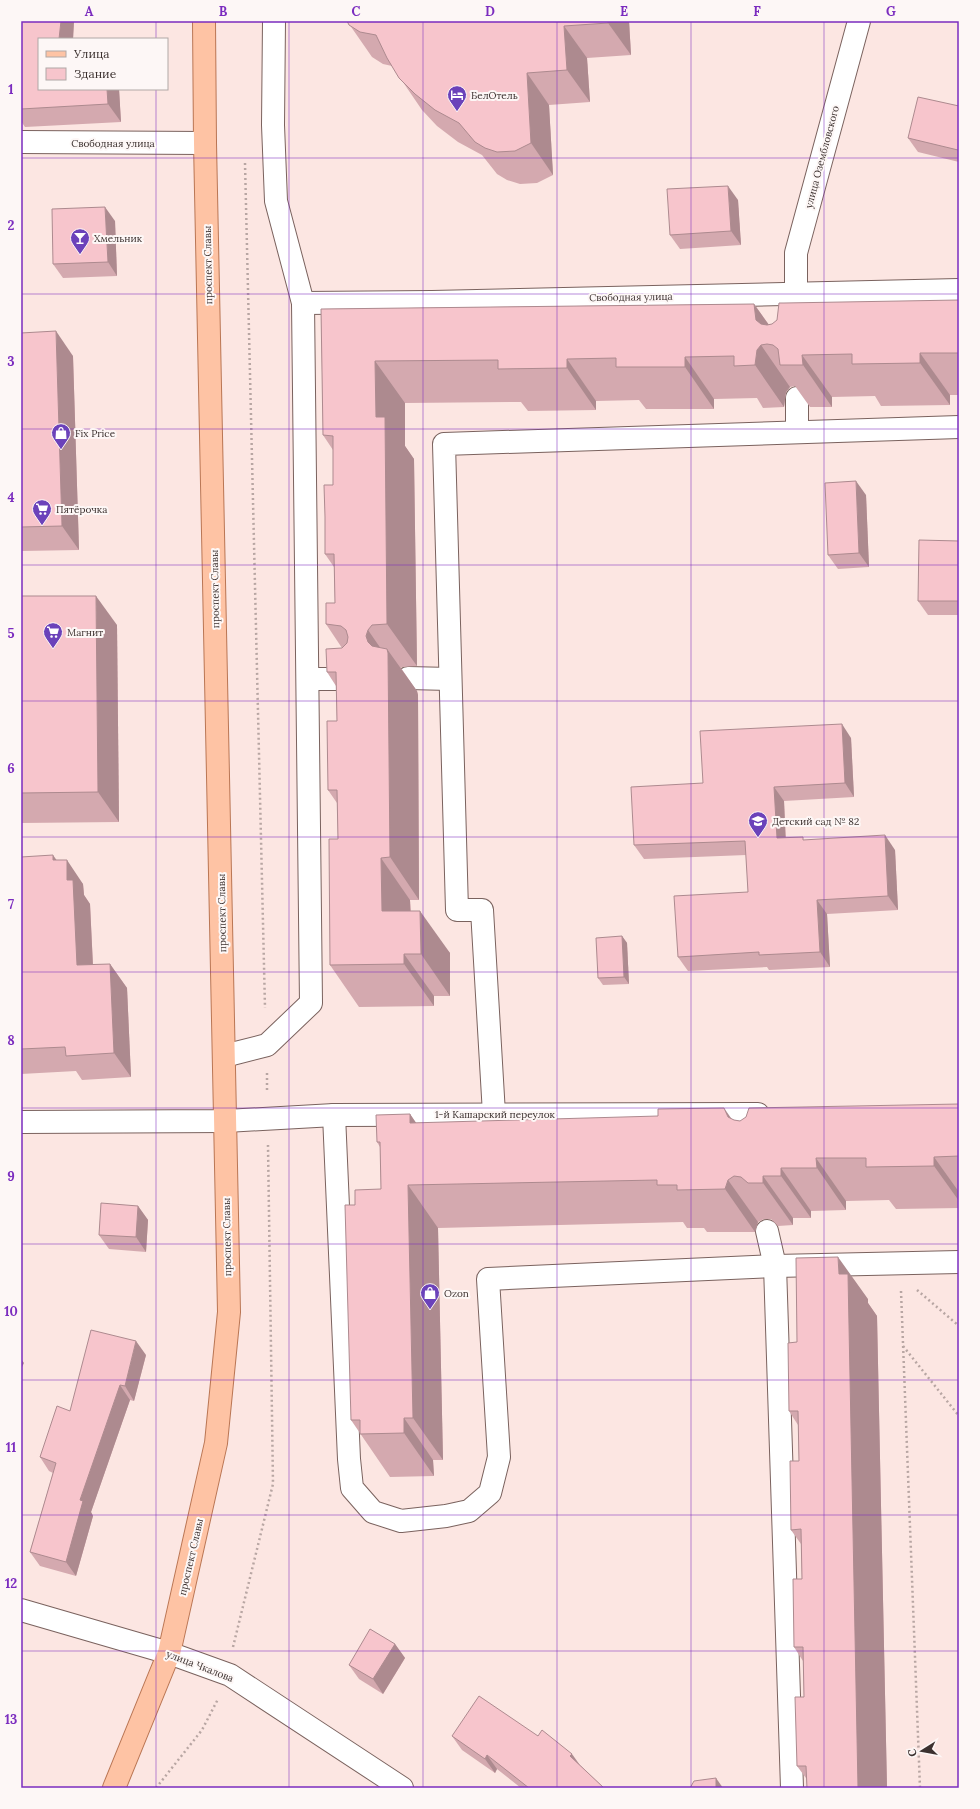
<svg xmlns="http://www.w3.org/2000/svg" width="980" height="1809" viewBox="0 0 980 1809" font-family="Lora,serif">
<rect width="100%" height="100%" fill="#fce6e2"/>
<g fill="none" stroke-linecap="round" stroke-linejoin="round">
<!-- minor casing -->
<g stroke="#7a625e" stroke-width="24">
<g id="minor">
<polyline points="21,142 205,143"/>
<polyline points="303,303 432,302 959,290"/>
<polyline points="796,307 796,253 859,21"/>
<polyline points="797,432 797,398"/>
<polyline points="408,678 450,679"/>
<polyline points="308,679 360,679"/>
<polyline points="224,1056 267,1045 311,1003 303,303 276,201 273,125 274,21"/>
<polyline points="494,1114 482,910 457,910 444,444 959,427"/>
<polyline points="334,1115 349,1459 352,1488 373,1512 401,1521 446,1516 469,1511 490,1493 499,1457 488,1279 775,1266 959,1262"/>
<polyline points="21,1122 226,1121 334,1115 758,1114 763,1133"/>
<polyline points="767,1231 775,1266 792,1788"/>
<polyline points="21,1610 169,1653 230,1675 402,1788"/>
</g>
</g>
<!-- major casing -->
<g stroke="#ba7654" stroke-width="24">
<polyline id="major" points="114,1788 169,1653 216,1443 229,1312 205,143 204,21"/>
</g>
<!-- path -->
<g stroke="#b8a6a3" stroke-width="2.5" stroke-dasharray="2 3" stroke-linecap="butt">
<polyline points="245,163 265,1008"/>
<polyline points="267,1073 267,1092"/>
<polyline points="917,1290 959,1326"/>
<polyline points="901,1291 920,1788"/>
<polyline points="903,1346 959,1416"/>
<polyline points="233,1647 273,1484 268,1145"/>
<polyline points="156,1788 202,1730 218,1699"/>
</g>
<!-- minor -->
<use href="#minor" stroke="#fff" stroke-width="22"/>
<!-- major -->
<use href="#major" stroke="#fec3a4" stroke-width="22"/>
</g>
<!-- wall -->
<g fill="#d4a9af">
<polygon points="21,21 74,21 73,39 39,39 119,89 121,122 25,127 21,121"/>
<polygon points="347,21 629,21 631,55 587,58 590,102 549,105 553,175 537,183 520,184 507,180 497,174 482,155 458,142 437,126 422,110 392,66 383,64 372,57"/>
<polygon points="959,106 959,162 918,152 908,138"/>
<polygon points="738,200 741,245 680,249 670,235"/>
<polygon points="115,221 117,276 63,278 53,264"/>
<polygon points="959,300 959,395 950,395 950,405 881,406 875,396 832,397 832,407 810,407 795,386 790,387 786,392 784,407 763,408 757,398 714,399 714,409 646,409 639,400 596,401 596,410 528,411 521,402 405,403 405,446 414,459 417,666 402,667 401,668 417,691 418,695 419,900 410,900 411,911 450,953 450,996 434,996 434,1006 359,1007 330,965 338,839 337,803 328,790 337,721 336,686 327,672 342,648 326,624 335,603 334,567 325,554 333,485 333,450 323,435 321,309 754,304 769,325"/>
<polygon points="21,333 73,356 79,550 21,551"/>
<polygon points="866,495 869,567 838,569 828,555"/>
<polygon points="959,541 959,615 928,615 918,601"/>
<polygon points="21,596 117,625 119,822 21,823"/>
<polygon points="851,738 854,797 784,801 786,838 895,850 898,910 827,914 830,967 769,970 767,967 688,971 678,957 748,892 746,855 644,859 634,845 703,783"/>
<polygon points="21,857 57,860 83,884 84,895 90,904 93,965 110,964 127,988 131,1077 82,1080 76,1071 21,1074"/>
<polygon points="622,936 627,943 629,984 603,985 598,978"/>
<polygon points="959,1104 959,1208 896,1209 889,1200 846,1201 846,1210 811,1211 811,1218 793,1218 793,1225 778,1226 771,1219 764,1219 758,1222 755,1232 707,1232 704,1228 687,1228 683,1222 438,1228 443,1460 433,1460 434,1476 390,1477 351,1420 355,1205 381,1189 380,1147 377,1142 410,1114 416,1123 732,1119 734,1120 740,1121"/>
<polygon points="138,1206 148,1220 146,1252 109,1249 99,1235"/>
<polygon points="868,1299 868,1303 877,1316 887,1788 807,1788 806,1778 797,1766 804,1697 803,1661 794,1647 802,1579 801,1544 791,1530 799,1461 798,1425 789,1411"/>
<polygon points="146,1355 134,1401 130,1400 91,1512 93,1516 76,1576 40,1566 30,1552 53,1473 49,1471 40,1457 70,1411"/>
<polygon points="395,1644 405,1658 383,1694 359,1679 349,1665"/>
<polygon points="452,1736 581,1766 604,1788 521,1788 497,1769 495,1773 462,1750"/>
</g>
<!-- shaded-wall -->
<g fill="#ad8a8f">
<polygon points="61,21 74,21 73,39 59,39"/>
<polygon points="608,21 629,21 631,55 608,23"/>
<polygon points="564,26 587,58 590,102 567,70"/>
<polygon points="527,73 549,105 553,175 531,143"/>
<polygon points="107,89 119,89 121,122 108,104"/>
<polygon points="728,186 738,200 741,245 731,231"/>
<polygon points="105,207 115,221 117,276 108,262"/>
<polygon points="754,304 784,346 756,320"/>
<polygon points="56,331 73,356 79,550 62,526"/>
<polygon points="761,345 790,387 786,392 784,407 755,365 757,350"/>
<polygon points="920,353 950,395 950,405 920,363"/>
<polygon points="802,355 832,397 832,407 803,365"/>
<polygon points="685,357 714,399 714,409 685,367"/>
<polygon points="567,359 596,401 596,410 567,368"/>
<polygon points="375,361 405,403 405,446 414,459 417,666 387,624 376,417"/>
<polygon points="856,481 866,495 869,567 859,553"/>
<polygon points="96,596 117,625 119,822 98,792"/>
<polygon points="368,630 388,659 387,649 417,691 418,695 419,900 390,857 368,642 366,636"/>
<polygon points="842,724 851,738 854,797 845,783"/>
<polygon points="774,787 784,801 786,853 777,838"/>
<polygon points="885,835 895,850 898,910 888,896"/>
<polygon points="53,855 67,875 67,860 83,884 84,895 90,904 94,989 77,965 53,860"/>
<polygon points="381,858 410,900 411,953 382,911"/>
<polygon points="817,900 827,914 830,967 820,952"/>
<polygon points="420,911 450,953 450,996 421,954"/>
<polygon points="622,936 627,943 629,984 624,977"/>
<polygon points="404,954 434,996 434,1006 404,964"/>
<polygon points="110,964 127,988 131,1077 114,1053"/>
<polygon points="724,1108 754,1151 728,1117"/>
<polygon points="410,1114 439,1156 410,1123"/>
<polygon points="934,1157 959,1192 959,1201 934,1166"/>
<polygon points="816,1158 846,1201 846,1210 817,1168"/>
<polygon points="781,1168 811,1211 811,1218 781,1176"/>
<polygon points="763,1176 793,1218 793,1225 763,1183"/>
<polygon points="728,1180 758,1222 755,1232 725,1189"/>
<polygon points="408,1185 438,1228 443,1460 413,1418"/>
<polygon points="138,1206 148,1220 146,1252 136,1237"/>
<polygon points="838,1257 868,1299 868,1303 877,1316 887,1788 858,1788"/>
<polygon points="136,1341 146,1355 134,1401 125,1386"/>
<polygon points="21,1359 24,1363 21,1369"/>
<polygon points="120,1385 130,1400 91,1512 93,1516 76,1576 66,1562 80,1500"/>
<polygon points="404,1418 433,1460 434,1476 404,1433"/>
<polygon points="395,1644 405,1658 383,1694 373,1679"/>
<polygon points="572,1754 582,1768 570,1756"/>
<polygon points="487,1755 497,1769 495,1773 485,1759"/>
<polygon points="716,1778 723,1788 716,1788"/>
</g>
<!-- building -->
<g fill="#f7c5cc" stroke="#ad8a8f">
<polygon points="21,21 61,21 59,39 39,39 39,89 107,89 108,104 21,109"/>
<polygon points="347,21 608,21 608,23 564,26 567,70 527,73 531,143 515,151 497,152 485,148 475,142 459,123 435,110 415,94 399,78 387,58 376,35 360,32 349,25"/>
<polygon points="918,97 959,106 959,148 958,150 908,138"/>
<polygon points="728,186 731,231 670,235 667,189"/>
<polygon points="105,207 108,262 53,264 52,209"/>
<polygon points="959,300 959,353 920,353 920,363 852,364 852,354 802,355 803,365 780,365 778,349 773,345 767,344 761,345 757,350 755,365 734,366 734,356 685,357 685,367 616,367 616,358 567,359 567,368 498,369 498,360 375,361 376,417 385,417 387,624 372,625 368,630 366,636 368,642 372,646 387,649 388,653 390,857 381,858 382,911 420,911 421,954 404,954 404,964 330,965 329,839 338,839 337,790 328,790 327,721 337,721 336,672 327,672 326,649 342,648 347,643 348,637 346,630 341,626 326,624 326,603 335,603 334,554 325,554 325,517 324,485 333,485 333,436 323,435 321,309 754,304 756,320 761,324 767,325 772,324 777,320 779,303 784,303"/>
<polygon points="56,331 62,526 21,527 21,333"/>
<polygon points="856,481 859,553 828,555 825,483"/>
<polygon points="919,540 959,541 959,601 918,601"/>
<polygon points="21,596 96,596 98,792 21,793"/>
<polygon points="842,724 845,783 774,787 777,838 803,837 803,840 885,835 888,896 817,900 820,952 759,955 759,952 678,957 674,896 748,892 745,841 634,845 631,787 703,783 700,731"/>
<polygon points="53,855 53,860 67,860 67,880 73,880 77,965 110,964 114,1053 66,1056 65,1047 21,1049 21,857"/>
<polygon points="622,936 624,977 598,978 596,938"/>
<polygon points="959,1104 959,1156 934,1157 934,1166 866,1167 866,1158 816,1158 817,1168 781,1168 781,1176 763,1176 763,1183 748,1183 741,1177 734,1176 728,1180 725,1189 677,1190 677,1185 657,1185 657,1180 408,1185 413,1418 404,1418 404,1433 360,1434 360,1420 351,1420 345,1205 355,1205 355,1190 381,1189 380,1142 377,1142 376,1115 410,1114 410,1123 658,1116 658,1109 724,1108 728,1117 734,1120 740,1121 746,1117 749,1108"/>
<polygon points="101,1203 138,1206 136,1237 99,1235"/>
<polygon points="838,1257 839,1274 848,1274 858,1788 807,1788 806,1766 797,1766 795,1697 804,1697 803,1647 794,1647 793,1579 802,1579 801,1529 791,1530 790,1461 799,1461 798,1411 789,1411 788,1343 797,1342 796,1258"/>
<polygon points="91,1330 136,1341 125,1386 120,1385 80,1500 83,1501 66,1562 30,1552 56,1463 40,1457 57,1406 70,1411"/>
<polygon points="370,1629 395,1644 373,1679 349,1665"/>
<polygon points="479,1696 538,1736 542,1730 572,1754 570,1756 604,1788 529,1788 487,1755 485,1759 452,1736"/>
<polygon points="716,1778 716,1788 690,1788 694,1781"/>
</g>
<!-- grid -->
<path fill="none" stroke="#7b2cbf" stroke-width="1" stroke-opacity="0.55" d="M156,21V39M289,21V1788M423,21V1788M557,21V1788M691,21V1788M824,21V1788M156,89V1788M21,158H959M21,294H959M21,429H959M21,565H959M21,701H959M21,837H959M21,972H959M21,1108H959M21,1244H959M21,1380H959M21,1515H959M21,1651H959"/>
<!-- icons -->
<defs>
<g id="hotel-pin" transform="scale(1)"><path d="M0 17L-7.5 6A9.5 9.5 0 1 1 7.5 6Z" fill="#6b42ba" stroke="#fdf7f6"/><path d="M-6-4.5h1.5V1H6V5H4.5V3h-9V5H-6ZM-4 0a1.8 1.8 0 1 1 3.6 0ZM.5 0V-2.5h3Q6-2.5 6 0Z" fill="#fff"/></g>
<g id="bar-pin" transform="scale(1)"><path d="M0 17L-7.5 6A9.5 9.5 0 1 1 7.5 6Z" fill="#6b42ba" stroke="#fdf7f6"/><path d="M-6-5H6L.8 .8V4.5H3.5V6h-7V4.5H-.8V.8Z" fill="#fff"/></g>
<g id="shop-pin" transform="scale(1)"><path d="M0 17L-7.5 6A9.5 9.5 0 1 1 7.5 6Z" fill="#6b42ba" stroke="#fdf7f6"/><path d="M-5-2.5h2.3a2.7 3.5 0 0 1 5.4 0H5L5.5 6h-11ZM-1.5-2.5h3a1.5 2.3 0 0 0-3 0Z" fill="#fff"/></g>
<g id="supermarket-pin" transform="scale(1)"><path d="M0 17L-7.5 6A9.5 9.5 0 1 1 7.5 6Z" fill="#6b42ba" stroke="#fdf7f6"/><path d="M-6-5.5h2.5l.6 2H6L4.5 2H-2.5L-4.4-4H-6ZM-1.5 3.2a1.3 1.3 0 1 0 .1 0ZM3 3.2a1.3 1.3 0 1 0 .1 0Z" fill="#fff"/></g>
<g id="school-pin" transform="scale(1)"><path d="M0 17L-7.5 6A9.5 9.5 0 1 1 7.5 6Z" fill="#6b42ba" stroke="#fdf7f6"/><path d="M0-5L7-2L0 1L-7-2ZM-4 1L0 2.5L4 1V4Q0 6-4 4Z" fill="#fff"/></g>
</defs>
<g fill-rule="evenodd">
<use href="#hotel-pin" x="457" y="95"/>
<use href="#bar-pin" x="80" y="238"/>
<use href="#shop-pin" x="61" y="433"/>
<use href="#supermarket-pin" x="42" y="509"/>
<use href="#supermarket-pin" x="53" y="632"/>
<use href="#school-pin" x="758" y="821"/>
<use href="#shop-pin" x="430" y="1293"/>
</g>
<g text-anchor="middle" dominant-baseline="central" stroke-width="4" stroke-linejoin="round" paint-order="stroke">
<!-- poi labels -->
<g font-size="10" fill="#3c312f" stroke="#fdf7f6" text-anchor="start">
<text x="471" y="95">БелОтель</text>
<text x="94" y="238">Хмельник</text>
<text x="75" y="433">Fix Price</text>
<text x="56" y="509">Пятёрочка</text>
<text x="67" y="632">Магнит</text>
<text x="772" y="821">Детский сад № 82</text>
<text x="444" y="1293">Ozon</text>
</g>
<!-- street labels -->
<g font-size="10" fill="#3c312f" stroke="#fdf7f6">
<text x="113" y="143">Свободная улица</text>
<text transform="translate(822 157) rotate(-75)">улица Озембловского</text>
<text transform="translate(208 265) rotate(-91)">проспект Славы</text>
<text transform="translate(631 297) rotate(-1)">Свободная улица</text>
<text transform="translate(215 589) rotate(-91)">проспект Славы</text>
<text transform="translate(222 913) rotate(-91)">проспект Славы</text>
<text x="495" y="1114">1-й Кашарский переулок</text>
<text transform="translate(227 1237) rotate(-91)">проспект Славы</text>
<text transform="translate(191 1557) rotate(-77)">проспект Славы</text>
<text transform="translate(200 1666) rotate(21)">улица Чкалова</text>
</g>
</g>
<!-- border -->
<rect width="980" height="1809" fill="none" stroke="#fdf7f6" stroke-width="44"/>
<!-- legend -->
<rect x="38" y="38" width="130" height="52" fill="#fdf7f6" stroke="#b0a8a6"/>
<rect x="46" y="51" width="20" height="6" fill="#fec3a4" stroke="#b0a8a6"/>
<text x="74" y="58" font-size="12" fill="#3c312f">Улица</text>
<rect x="46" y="68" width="20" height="12" fill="#f7c5cc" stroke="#b0a8a6"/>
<text x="74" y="78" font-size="12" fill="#3c312f">Здание</text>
<!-- north arrow -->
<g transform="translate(922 1751) rotate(259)" stroke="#fdf7f6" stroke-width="3" paint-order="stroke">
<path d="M0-3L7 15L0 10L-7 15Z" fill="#3c312f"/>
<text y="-6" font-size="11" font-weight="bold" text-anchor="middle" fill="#3c312f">С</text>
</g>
<rect x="22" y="22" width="936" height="1765" fill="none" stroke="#7b2cbf" stroke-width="1.5"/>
<g font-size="13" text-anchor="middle" font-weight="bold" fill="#7b2cbf">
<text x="89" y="16">A</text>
<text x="223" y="16">B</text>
<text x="356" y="16">C</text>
<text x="490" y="16">D</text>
<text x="624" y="16">E</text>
<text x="757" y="16">F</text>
<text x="891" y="16">G</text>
<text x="11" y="94">1</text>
<text x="11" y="230">2</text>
<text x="11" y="366">3</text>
<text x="11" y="502">4</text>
<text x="11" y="638">5</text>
<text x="11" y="773">6</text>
<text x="11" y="909">7</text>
<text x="11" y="1045">8</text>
<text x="11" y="1181">9</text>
<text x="11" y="1316">10</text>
<text x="11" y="1452">11</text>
<text x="11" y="1588">12</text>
<text x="11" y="1724">13</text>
</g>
</svg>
